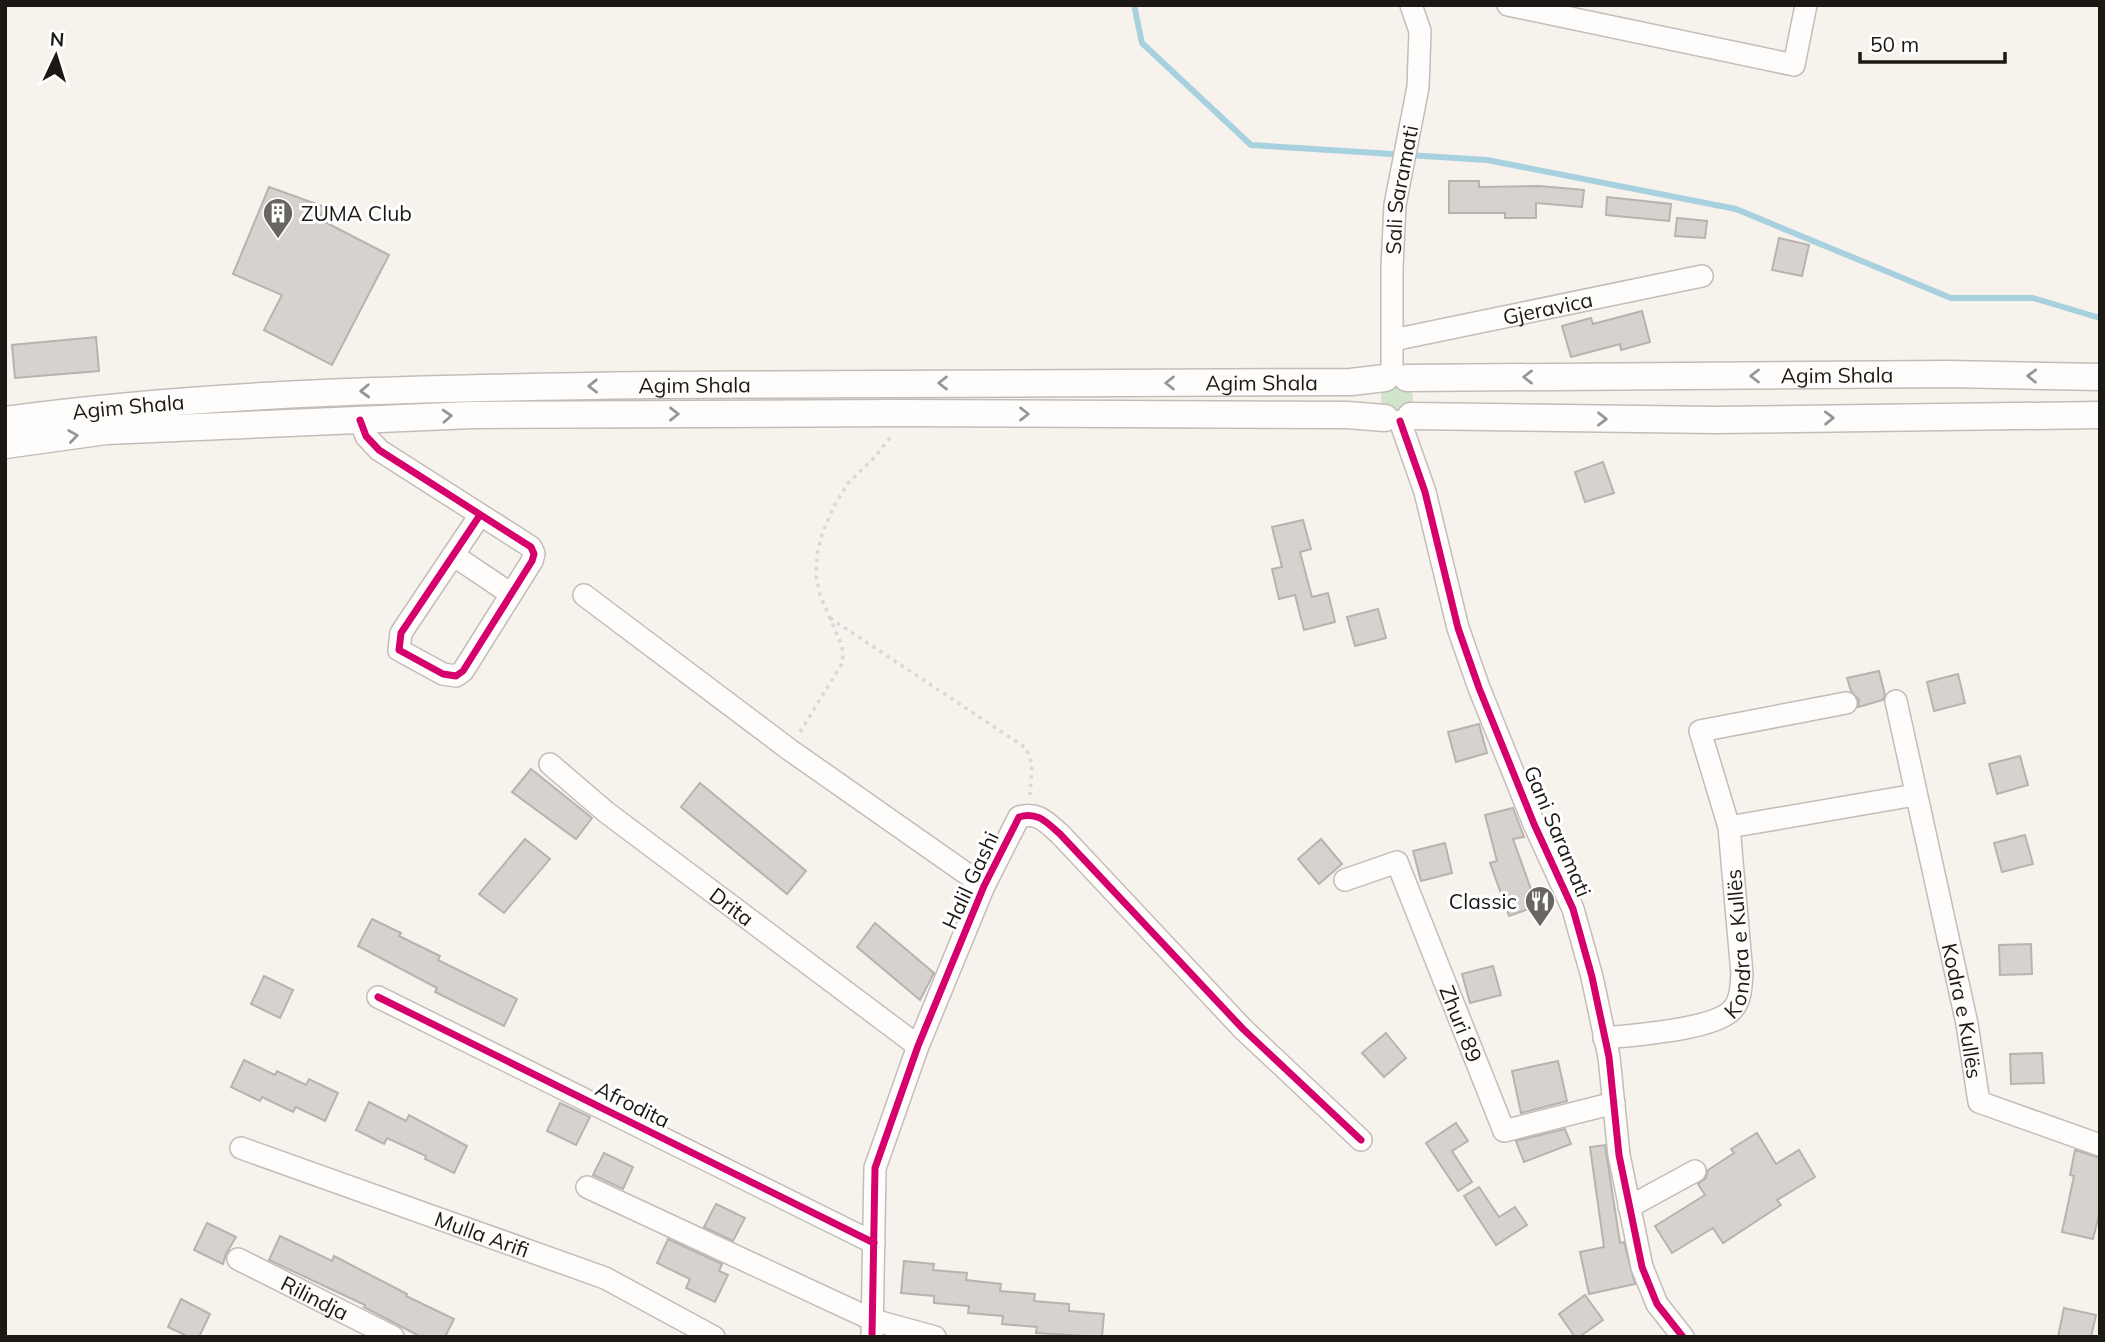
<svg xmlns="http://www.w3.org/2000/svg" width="2105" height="1342" viewBox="0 0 2105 1342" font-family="Mulish,sans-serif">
<rect width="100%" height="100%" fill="#f8f2ed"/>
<!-- green -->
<circle fill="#d2e4cc" cx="1397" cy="398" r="16"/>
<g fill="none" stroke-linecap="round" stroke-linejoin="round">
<!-- stream -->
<polyline stroke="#a8d1df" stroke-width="6" points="1134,5 1142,43 1251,145 1487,160 1736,209 1951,298 2033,298 2100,318"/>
</g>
<!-- building -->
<g fill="#d6d2ce" stroke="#b8b3af" stroke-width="2">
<polygon points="1449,181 1479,181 1479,187 1539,186 1584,190 1582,207 1536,203 1536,218 1505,218 1505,213 1449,213"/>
<polygon points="269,187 325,207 319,219 389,255 332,365 264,330 282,295 233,274"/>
<polygon points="1607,197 1671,204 1669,221 1606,215"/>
<polygon points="1677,218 1707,221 1705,238 1675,236"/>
<polygon points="1779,238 1809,245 1802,276 1772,270"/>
<polygon points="1642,311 1650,342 1621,350 1620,344 1571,357 1562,326 1591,318 1593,324"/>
<polygon points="96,337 99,371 15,378 12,345"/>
<polygon points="1603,462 1614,493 1585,502 1575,472"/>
<polygon points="1303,520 1311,549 1300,552 1312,597 1328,593 1335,622 1304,630 1295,595 1279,599 1272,569 1282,567 1272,527"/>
<polygon points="1378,609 1386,638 1355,646 1347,617"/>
<polygon points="1879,671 1885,695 1883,700 1858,707 1859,700 1851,691 1847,678"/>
<polygon points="1958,674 1965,703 1934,711 1927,682"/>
<polygon points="1479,724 1487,753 1456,762 1448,732"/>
<polygon points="2020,756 2028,785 1997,794 1989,764"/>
<polygon points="531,769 592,818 576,839 512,792"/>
<polygon points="700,783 806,871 787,894 681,807"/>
<polygon points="1513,808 1524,837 1513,839 1537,906 1509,916 1490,863 1497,861 1485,815"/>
<polygon points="2025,835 2033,864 2002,872 1994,843"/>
<polygon points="525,839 550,859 504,913 479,894"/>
<polygon points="1321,839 1342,864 1319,884 1298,859"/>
<polygon points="1445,843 1452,873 1421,881 1413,851"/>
<polygon points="372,919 401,933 399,936 440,956 438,960 517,999 504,1026 435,992 437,988 358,946"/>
<polygon points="875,923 934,973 920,1000 857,947"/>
<polygon points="2031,944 2032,974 2000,975 1999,945"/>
<polygon points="1493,966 1501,995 1470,1003 1462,974"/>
<polygon points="264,976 293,990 280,1018 251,1004"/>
<polygon points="1386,1033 1406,1058 1384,1077 1362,1053"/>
<polygon points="2042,1053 2044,1083 2011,1084 2010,1054"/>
<polygon points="244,1060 275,1075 277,1071 306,1085 309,1079 338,1093 325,1121 296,1107 293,1112 262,1097 260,1101 231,1087"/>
<polygon points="1558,1061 1567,1101 1521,1113 1512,1071"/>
<polygon points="369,1102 406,1121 409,1115 467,1146 454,1173 425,1159 426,1156 387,1138 384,1144 356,1130"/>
<polygon points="560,1103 590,1117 576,1145 547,1131"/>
<polygon points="1456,1123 1468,1141 1452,1151 1472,1182 1458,1191 1426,1143"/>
<polygon points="1565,1129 1571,1144 1524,1162 1516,1141"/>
<polygon points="1757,1133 1776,1164 1799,1150 1815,1177 1777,1200 1781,1205 1723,1243 1713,1228 1672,1253 1655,1226 1705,1195 1698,1184 1706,1178 1708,1170 1734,1153 1731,1149"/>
<polygon points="1605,1145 1620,1243 1624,1242 1635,1284 1589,1294 1580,1252 1604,1247 1590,1147"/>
<polygon points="2075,1150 2100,1158 2100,1211 2093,1239 2062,1232 2074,1176 2070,1175"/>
<polygon points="604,1153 633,1167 623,1189 593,1175"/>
<polygon points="1479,1187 1499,1217 1515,1207 1527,1225 1496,1245 1464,1196"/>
<polygon points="716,1204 745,1218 733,1241 704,1227"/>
<polygon points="207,1223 236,1237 226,1254 223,1264 194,1250"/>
<polygon points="280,1236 332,1261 334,1256 407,1294 406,1296 454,1319 445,1337 421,1337 364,1307 365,1305 269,1260"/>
<polygon points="668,1239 722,1264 719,1271 728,1275 715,1302 686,1288 690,1279 657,1263"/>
<polygon points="904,1261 934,1264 933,1270 967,1273 966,1280 1001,1284 1000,1291 1035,1294 1034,1301 1069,1304 1069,1311 1104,1314 1102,1337 1036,1333 1037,1327 1002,1324 1003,1316 968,1313 969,1306 934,1303 934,1296 901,1293"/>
<polygon points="1585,1295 1603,1320 1579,1337 1575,1337 1559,1314"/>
<polygon points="181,1299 210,1314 199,1337 189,1337 168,1327"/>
<polygon points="2064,1308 2096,1315 2091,1337 2058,1337"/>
</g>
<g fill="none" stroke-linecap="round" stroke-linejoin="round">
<!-- minor casing -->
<g stroke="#c2bdb9" stroke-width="24">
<g id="minor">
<polyline points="1508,5 1794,65 1806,5"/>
<path id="s1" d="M1393,340L1702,276"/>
<path id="s2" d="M1392,376V268L1395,205L1418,87L1420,31L1411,5"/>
<polyline points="360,420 366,436 379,450 531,547 534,554 532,561 463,671 456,676 443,674 399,650 401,633 480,515"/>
<polyline points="1400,421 1425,492 1458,628 1479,688 1534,824 1573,909 1592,977 1609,1057 1619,1155 1642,1267 1657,1304 1683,1337"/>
<polyline points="453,555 511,594"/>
<polyline points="584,595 790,750 984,886"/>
<path id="s3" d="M1896,701L1967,1024L1979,1102L2100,1145"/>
<path id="s4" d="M550,764L606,812L918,1046"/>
<polyline points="1729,827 1915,795"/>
<path id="s5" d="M1345,880L1397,862L1504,1131L1614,1103"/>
<polyline points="378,997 874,1243"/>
<path id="s6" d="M1604,1038C1633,1035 1713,1030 1732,1010C1741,1001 1741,986 1742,974L1729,827L1700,731L1846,703"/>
<path id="s7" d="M241,1148L605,1278L714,1337"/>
<polyline points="587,1187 873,1320 935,1337"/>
<polyline points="1629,1207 1695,1171"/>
<path id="s8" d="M238,1259L393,1337"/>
<path d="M872,1337L875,1168L918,1046L984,886L1019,817C1038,811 1047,823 1060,834L1243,1029L1361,1140"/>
</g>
</g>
<!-- major casing -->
<g stroke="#c2bdb9" stroke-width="29">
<g id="major">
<path id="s9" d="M1407,378L1949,374L2100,377"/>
<polyline points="1411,416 1715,420 2100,415"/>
<path id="s10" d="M5,420C220,391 437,388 654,385C886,383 1118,383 1351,382L1385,378"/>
<polyline points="5,445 106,431 472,415 897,413 1347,415 1385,418"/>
</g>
</g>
<!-- path -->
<g stroke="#d9d8d6" stroke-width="3.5" stroke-dasharray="3.5 5" stroke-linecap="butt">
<polyline points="830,618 1026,748 1032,764 1030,795"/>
<polyline points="800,732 843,662 842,646 820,595 816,576 817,555 822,534 834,506 848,483 875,457 892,435"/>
</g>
<!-- minor -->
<use href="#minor" stroke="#fefdfc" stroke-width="21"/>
<!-- major -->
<use href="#major" stroke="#fefdfc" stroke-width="26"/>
<!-- cycleway casing -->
<g stroke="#fff" stroke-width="11">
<g id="cycleway">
<polyline points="360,420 366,436 379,450 531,547 534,554 532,561 463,671 456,676 443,674 399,650 401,633 480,515"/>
<polyline points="1400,421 1425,492 1458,628 1479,688 1534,824 1573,909 1592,977 1609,1057 1619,1155 1642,1267 1657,1304 1683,1337"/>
<polyline points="378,997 874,1243"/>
<path d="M872,1337L875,1168L918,1046L984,886L1019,817C1038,811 1047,823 1060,834L1243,1029L1361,1140"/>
</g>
</g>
<!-- cycleway -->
<use href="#cycleway" stroke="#d6006c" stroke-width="7"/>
</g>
<!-- one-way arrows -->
<defs><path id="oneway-chevron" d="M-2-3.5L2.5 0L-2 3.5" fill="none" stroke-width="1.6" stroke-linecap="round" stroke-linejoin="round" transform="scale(1.75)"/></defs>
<g stroke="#989694">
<use href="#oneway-chevron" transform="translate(1755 376) rotate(180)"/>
<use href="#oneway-chevron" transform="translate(2032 376) rotate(-179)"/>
<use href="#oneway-chevron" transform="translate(1528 377) rotate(180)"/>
<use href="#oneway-chevron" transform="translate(943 383) rotate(180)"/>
<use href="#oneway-chevron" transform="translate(1170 383) rotate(180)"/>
<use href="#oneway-chevron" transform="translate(593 386) rotate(179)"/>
<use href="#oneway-chevron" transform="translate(365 391) rotate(178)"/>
<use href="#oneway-chevron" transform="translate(674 414)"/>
<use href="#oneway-chevron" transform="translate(1024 414)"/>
<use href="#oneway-chevron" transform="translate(447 416) rotate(-3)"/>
<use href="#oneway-chevron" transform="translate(1829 418) rotate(-1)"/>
<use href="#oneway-chevron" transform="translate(1602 419) rotate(1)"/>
<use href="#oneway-chevron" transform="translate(73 436) rotate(-8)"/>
</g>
<!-- icons -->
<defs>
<g id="building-pin" transform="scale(1.575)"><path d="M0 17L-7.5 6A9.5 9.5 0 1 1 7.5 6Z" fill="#696561" stroke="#fff"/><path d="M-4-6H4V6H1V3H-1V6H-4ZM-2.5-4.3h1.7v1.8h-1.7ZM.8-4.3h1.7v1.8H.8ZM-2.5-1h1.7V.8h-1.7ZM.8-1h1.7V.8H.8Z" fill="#fff"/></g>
<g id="restaurant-pin" transform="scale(1.575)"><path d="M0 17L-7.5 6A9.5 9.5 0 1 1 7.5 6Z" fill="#696561" stroke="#fff"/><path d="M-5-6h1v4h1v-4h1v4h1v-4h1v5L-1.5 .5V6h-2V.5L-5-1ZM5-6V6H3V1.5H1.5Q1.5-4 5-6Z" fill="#fff"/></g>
</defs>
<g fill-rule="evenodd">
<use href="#building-pin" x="278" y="213"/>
<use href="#restaurant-pin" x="1540" y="901"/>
</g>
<g text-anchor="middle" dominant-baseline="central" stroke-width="6" stroke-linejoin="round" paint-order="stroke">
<!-- street labels -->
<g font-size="21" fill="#1c1915" stroke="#fff">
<text stroke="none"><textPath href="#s2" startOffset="187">Sali Saramati</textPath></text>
<text stroke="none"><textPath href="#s1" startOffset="158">Gjeravica</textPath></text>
<text stroke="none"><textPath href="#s9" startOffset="430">Agim Shala</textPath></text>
<text stroke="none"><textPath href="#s10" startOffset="1258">Agim Shala</textPath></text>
<text stroke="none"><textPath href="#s10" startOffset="691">Agim Shala</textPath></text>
<text stroke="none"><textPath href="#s10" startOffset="124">Agim Shala</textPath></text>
<text transform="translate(1558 831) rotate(67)">Gani Saramati</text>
<text transform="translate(970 880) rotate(-65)">Halil Gashi</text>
<text stroke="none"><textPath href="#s4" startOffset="231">Drita</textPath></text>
<text stroke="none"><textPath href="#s6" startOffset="201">Kondra e Kullës</textPath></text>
<text stroke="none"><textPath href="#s3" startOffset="317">Kodra e Kullës</textPath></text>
<text stroke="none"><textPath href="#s5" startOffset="229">Zhuri 89</textPath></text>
<text transform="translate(633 1104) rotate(26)">Afrodita</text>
<text stroke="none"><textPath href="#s7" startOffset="256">Mulla Arifi</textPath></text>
<text stroke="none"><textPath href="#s8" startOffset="86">Rilindja</textPath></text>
</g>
<!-- poi labels -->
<g font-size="21" fill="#1c1915" stroke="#fff" text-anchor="start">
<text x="301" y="213">ZUMA Club</text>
<text x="1517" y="901" text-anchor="end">Classic</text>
</g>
</g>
<!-- border -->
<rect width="2105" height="1342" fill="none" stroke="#1c1915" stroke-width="14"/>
<!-- north arrow -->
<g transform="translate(56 56) rotate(4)" stroke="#ffffff" stroke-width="5" paint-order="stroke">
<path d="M0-5L12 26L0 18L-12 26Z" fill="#1c1915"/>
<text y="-10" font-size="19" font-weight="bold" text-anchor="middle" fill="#1c1915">N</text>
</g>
<!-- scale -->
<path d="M1860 52v10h145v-10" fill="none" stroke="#1c1915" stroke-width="3.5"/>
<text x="1870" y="52" font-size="21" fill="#1c1915" stroke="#ffffff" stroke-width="5" paint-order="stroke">50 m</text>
</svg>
